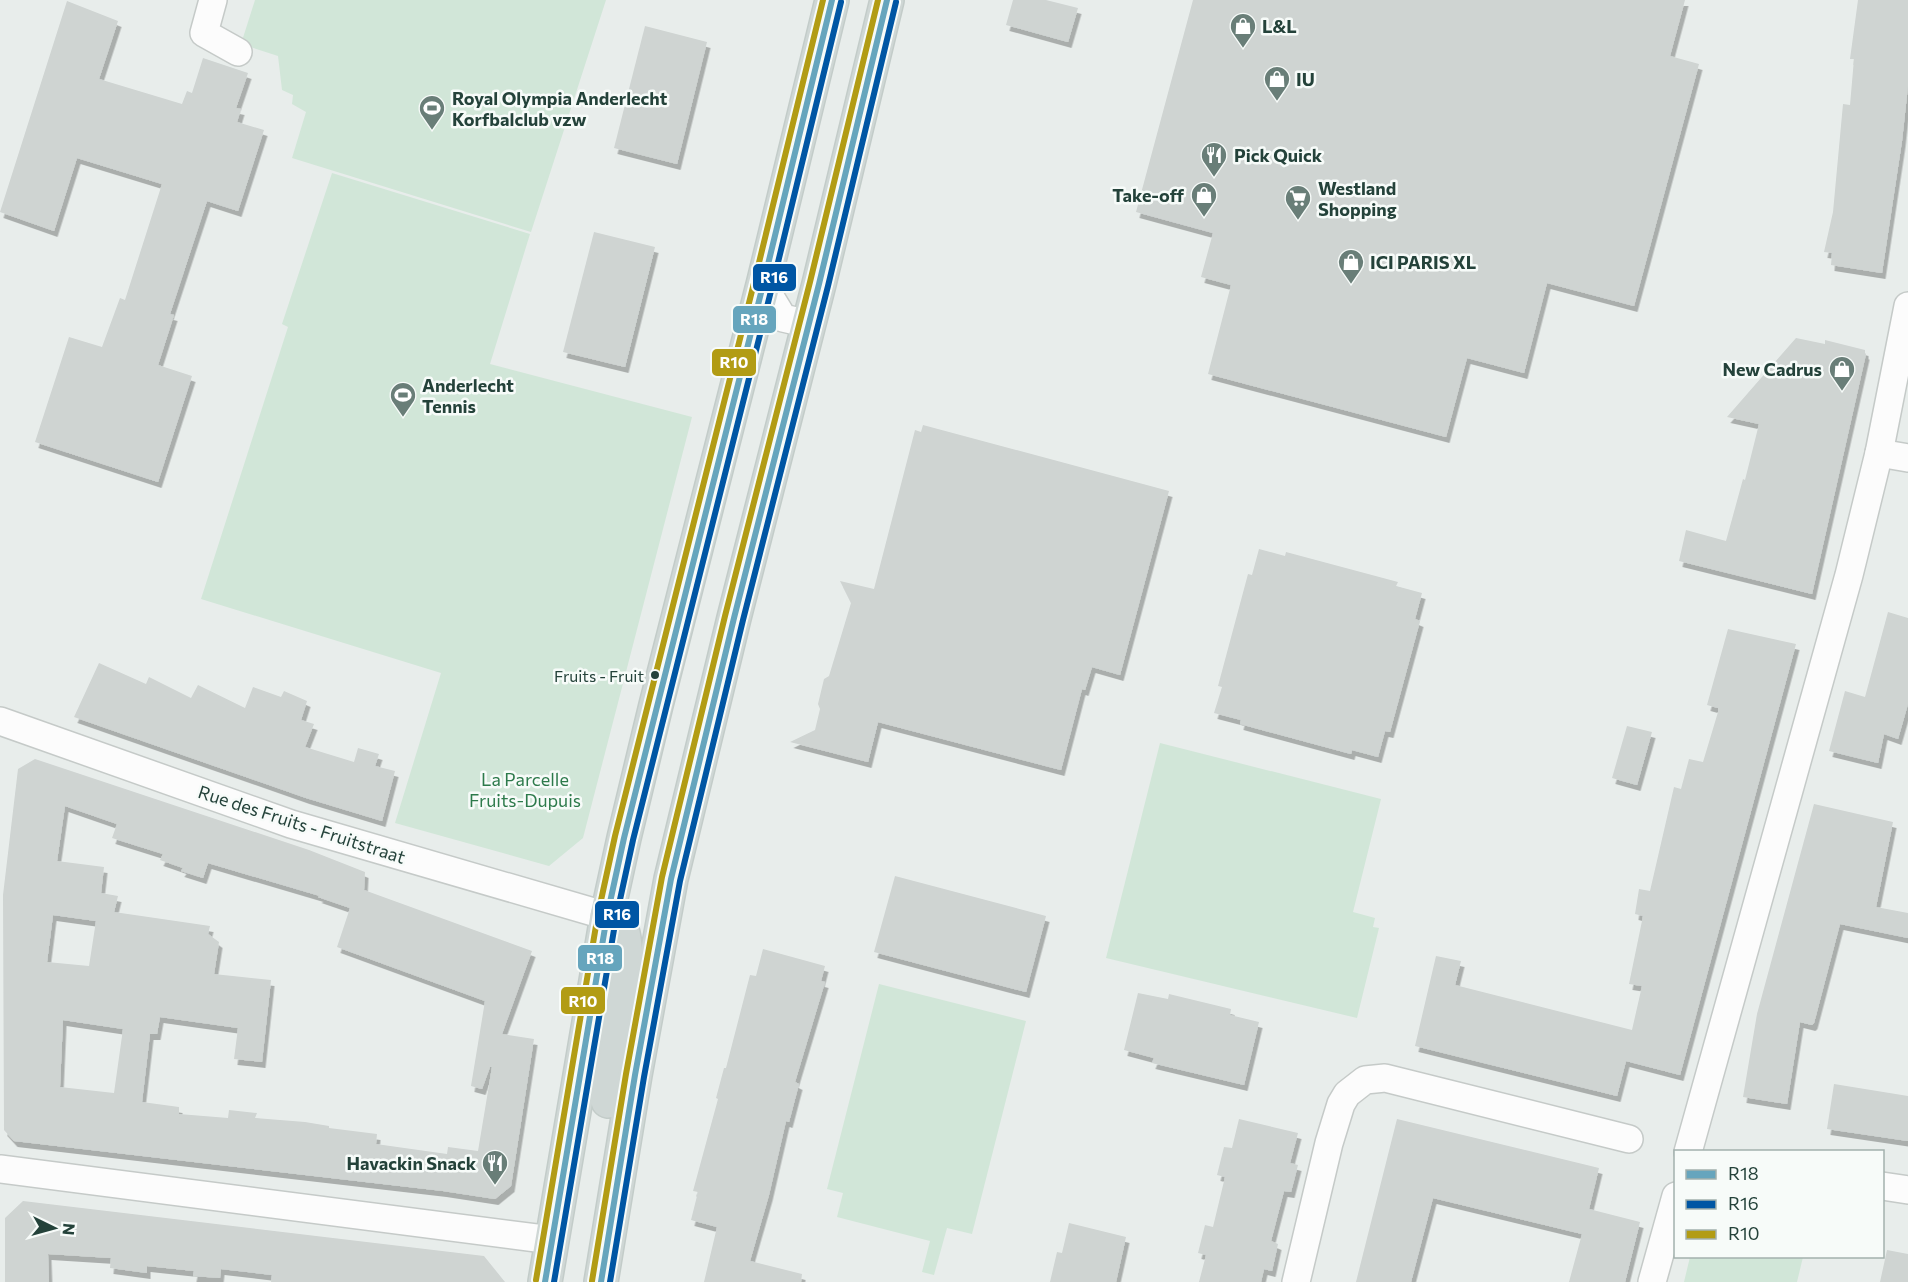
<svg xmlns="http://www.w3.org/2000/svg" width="1908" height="1282" viewBox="0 0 1908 1282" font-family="Commissioner,sans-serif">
<defs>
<filter id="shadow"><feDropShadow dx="3.5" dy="6" stdDeviation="0" flood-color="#0004"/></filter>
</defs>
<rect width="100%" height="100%" fill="#e8edeb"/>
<!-- green -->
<g fill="#d1e6d8">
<polygon points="255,0 606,0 531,232 292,158 306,112 292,104 293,95 282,90 278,56 241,44"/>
<polygon points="332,173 530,234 490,364 692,417 583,838 549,866 395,823 441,673 201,599 288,327 282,324"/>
<polygon points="1160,743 1381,799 1353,912 1375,918 1373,927 1379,928 1357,1018 1106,958"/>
<polygon points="879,984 1026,1021 972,1234 947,1228 934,1275 922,1272 930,1241 837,1217 843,1193 827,1189"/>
<polygon points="1690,1257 1690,1256 1803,1257 1797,1282 1684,1282"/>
</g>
<!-- building -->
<g fill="#cfd4d2" fill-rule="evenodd" filter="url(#shadow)">
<polygon points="1013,0 1046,0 1078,8 1068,42 1006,25"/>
<polygon points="1193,0 1685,0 1670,56 1699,64 1634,306 1547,283 1524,373 1467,358 1446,437 1208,374 1231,285 1201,277 1213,233 1136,212"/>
<polygon points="1858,0 1908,0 1908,86 1902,141 1882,273 1831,265 1832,253 1824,252 1833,212 1843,104 1850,105 1854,59 1850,59"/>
<polygon points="67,1 118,21 99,79 182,104 187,91 192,93 203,58 248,73 236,108 241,109 237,122 264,130 238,211 207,201 170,314 174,315 158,365 192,376 158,482 35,442 69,337 102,347 120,298 125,300 162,184 77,158 54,231 0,212"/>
<polygon points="645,26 707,42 677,164 614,148"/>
<polygon points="594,232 655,247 625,367 563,352"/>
<polygon points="1796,338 1825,344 1825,340 1865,350 1865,353 1866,354 1812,594 1679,561 1686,530 1726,541 1743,479 1745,480 1759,424 1727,417"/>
<polygon points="923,425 1169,491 1120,675 1092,667 1085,690 1082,689 1061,770 878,722 868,762 790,742 815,730 820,709 818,704 824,679 829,676 851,603 840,581 874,589 915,430 921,432"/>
<polygon points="1259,549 1285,556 1286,552 1398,582 1396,586 1422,593 1415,619 1420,621 1390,732 1385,731 1378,757 1352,750 1351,754 1240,724 1241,720 1214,713 1222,687 1218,686 1248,574 1252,575"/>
<polygon points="1888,612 1908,618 1908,704 1898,739 1884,734 1878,763 1829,751 1845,691 1865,697"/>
<polygon points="1728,629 1796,644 1680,1075 1626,1061 1617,1096 1415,1046 1436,956 1461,961 1455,985 1632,1030 1642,986 1629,984 1643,916 1635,914 1639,889 1650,891 1674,787 1681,789 1689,759 1703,762 1718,712 1718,708 1707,705"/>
<polygon points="99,663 146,684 149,677 191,698 198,685 245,708 253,687 281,697 284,691 307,701 301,720 314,724 305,747 354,762 358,748 379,754 375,766 395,771 382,821 306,798 74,717"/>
<polygon points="1627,726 1652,732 1637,785 1612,778"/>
<path d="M35,759L309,850L365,872L364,890L532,951L502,1034L534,1039L511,1186L495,1199L443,1191L14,1141L4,1130L3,895L18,769ZM65,806L117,824L112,838L163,854L160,860L183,868L181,871L203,878L208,863L320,896L318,897L350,908L337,947L485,1001L471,1086L482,1089L490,1067H492L478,1151L448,1147L447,1154L376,1144L377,1134L329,1128V1126L305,1122L255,1118L257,1113L229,1110L228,1118L179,1114V1107L142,1102L150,1034H157L160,1017L238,1028L234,1059L262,1062L271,980L214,974L219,942L208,934L210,926L114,912L118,896L101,893L104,867L57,861ZM53,915L96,921L89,966L47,962ZM63,1020L123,1029L114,1093L60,1087Z"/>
<polygon points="1814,804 1893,822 1876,907 1908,913 1908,938 1840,924 1814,1023 1812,1025 1800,1022 1787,1104 1743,1097 1757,1014"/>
<polygon points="895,876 1046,916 1026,992 874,952"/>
<polygon points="763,949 825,966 821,981 825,982 795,1082 799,1084 789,1122 786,1121 769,1195 750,1261 802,1274 801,1282 704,1282 717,1227 691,1220 698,1192 693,1191 718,1099 716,1098 724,1068 726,1068 750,975 756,976"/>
<polygon points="1138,993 1168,999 1169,994 1231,1009 1230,1015 1259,1022 1244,1085 1152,1063 1154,1058 1124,1050"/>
<polygon points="1834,1084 1908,1096 1908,1141 1827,1129"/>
<polygon points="1239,1119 1298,1133 1290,1163 1298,1165 1291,1192 1284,1191 1271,1241 1278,1244 1272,1271 1264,1269 1261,1282 1199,1282 1206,1255 1198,1253 1205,1225 1213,1227 1225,1177 1217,1175 1224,1147 1232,1148"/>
<polygon points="1397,1119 1599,1168 1589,1209 1640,1222 1625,1282 1569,1282 1582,1234 1433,1198 1411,1282 1356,1282"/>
<polygon points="23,1201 484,1256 505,1282 271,1282 272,1275 221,1269 220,1278 193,1276 194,1271 147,1266 147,1273 110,1268 111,1258 48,1254 49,1282 5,1282 5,1218"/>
<polygon points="1069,1223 1126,1237 1116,1282 1050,1282 1057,1252 1062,1253"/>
<polygon points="1887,1250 1908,1254 1908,1282 1880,1282"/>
</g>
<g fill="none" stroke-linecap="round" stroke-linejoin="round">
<!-- street casing -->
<g stroke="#c5cac8" stroke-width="30">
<g id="street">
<polyline points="213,0 204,33 238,52"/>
<polyline points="763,285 783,318 809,324"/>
<polyline points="1879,453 1908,458"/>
<polyline points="0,721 291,824 607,916"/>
<polyline points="1688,1152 1849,575 1879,453 1908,306"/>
<polyline points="0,1169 552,1240"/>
<polyline points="1882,1186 1908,1190"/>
<polyline points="1296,1282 1329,1143 1341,1104 1347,1094 1365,1080 1385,1078 1629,1139"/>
<polyline points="1652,1282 1676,1196"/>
</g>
</g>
<!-- primary casing -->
<g stroke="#c3ccc9" stroke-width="36">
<g id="primary">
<path d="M607,916C611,919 619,923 621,928C635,952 613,1069 608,1101"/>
<polyline points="545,1282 607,916 624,838 656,705 764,281 832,0"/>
<polyline points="601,1282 635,1075 671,879 734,618 819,284 887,0"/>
</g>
</g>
<!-- street -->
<use href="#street" stroke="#fcfcfc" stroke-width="27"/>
<!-- primary -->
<use href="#primary" stroke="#cfd7d5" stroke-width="33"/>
<!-- bus-1 casing -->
<g stroke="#f7fbf9" stroke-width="10">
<g id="bus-1">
<polyline points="545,1282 607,916 624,838 764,281 832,0"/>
<polyline points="601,1282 635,1075 671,879 734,618 819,284 887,0"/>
</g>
</g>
<!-- bus-2 casing -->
<g stroke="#f7fbf9" stroke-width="10">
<g id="bus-2">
<polyline points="554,1282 616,918 633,840 773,283 841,2"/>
<polyline points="610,1282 644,1077 680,881 743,620 828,286 896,2"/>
</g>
</g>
<!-- bus-3 casing -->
<g stroke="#f7fbf9" stroke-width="10">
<g id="bus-3">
<polyline points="536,1280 598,914 615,836 755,279 823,0"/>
<polyline points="592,1281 626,1074 662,877 725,616 810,282 878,0"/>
</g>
</g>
<!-- bus-1 -->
<use href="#bus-1" stroke="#66a5bd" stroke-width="6"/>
<!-- bus-2 -->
<use href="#bus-2" stroke="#0056a4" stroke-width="6"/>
<!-- bus-3 -->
<use href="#bus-3" stroke="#b29c14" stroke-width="6"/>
</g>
<!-- icons -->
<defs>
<g id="shop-pin" transform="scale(1.35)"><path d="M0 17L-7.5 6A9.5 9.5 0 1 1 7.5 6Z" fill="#697e78" stroke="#f7fbf9"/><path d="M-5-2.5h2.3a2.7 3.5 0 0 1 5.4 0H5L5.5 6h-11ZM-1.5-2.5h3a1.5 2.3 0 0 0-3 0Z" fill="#fff"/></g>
<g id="stadium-pin" transform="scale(1.35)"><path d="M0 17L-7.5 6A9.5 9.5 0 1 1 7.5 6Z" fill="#697e78" stroke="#f7fbf9"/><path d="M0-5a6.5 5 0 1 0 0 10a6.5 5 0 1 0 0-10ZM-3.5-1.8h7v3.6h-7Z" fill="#fff"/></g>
<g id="restaurant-pin" transform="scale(1.35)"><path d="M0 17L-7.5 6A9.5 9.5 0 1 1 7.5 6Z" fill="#697e78" stroke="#f7fbf9"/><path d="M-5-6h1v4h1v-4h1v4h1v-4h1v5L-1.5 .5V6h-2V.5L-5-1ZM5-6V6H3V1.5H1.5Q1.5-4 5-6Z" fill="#fff"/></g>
<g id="supermarket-pin" transform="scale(1.35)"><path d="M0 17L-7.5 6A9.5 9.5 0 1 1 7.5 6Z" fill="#697e78" stroke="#f7fbf9"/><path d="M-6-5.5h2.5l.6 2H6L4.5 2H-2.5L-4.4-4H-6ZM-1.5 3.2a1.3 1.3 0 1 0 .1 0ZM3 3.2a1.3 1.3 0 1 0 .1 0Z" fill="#fff"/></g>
</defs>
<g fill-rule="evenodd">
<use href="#shop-pin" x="1243" y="26"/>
<use href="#shop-pin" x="1277" y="79"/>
<use href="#stadium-pin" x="432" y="108"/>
<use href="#restaurant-pin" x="1214" y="155"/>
<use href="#shop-pin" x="1204" y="195"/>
<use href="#supermarket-pin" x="1298" y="198"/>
<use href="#shop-pin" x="1351" y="262"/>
<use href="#shop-pin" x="1842" y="369"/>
<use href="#stadium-pin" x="403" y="395"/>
<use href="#restaurant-pin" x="495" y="1163"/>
</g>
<!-- markers -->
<circle fill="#24423a" stroke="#f7fbf9" stroke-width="2" cx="655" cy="675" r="5"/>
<g text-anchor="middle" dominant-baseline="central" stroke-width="5" stroke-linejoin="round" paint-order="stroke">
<!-- bus labels -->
<g font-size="16" fill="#24423a" stroke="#f7fbf9" text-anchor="end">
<text x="644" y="675">Fruits - Fruit</text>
</g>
<!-- poi labels -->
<g font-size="18" font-weight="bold" fill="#24423a" stroke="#f7fbf9" text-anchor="start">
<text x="1262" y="26">L&amp;L</text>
<text x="1296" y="79">IU</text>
<text x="452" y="98">Royal Olympia Anderlecht<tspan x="452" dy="21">Korfbalclub vzw</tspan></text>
<text x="1234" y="155">Pick Quick</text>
<text x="1318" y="188">Westland<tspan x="1318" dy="21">Shopping</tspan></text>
<text x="1184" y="195" text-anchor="end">Take-off</text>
<text x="1370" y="262">ICI PARIS XL</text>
<text x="1822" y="369" text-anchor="end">New Cadrus</text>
<text x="422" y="385">Anderlecht<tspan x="422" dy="21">Tennis</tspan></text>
<text x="476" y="1163" text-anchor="end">Havackin Snack</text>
</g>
<!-- park labels -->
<g font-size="18" fill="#2d7a4b" stroke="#f7fbf9">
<text x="525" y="779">La Parcelle<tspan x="525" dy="21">Fruits-Dupuis</tspan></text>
</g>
<!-- street labels -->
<g font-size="18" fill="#24423a" stroke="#f7fbf9">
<text transform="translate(302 824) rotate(18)">Rue des Fruits - Fruitstraat</text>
</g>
</g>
<g stroke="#f7fbf9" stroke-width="2">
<rect x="752" y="263" width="45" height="29" rx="6" fill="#0056a4"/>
<rect x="732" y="305" width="45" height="29" rx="6" fill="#66a5bd"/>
<rect x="711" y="348" width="46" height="29" rx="6" fill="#b29c14"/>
<rect x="594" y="900" width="46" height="29" rx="6" fill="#0056a4"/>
<rect x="577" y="944" width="46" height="28" rx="6" fill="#66a5bd"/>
<rect x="560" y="986" width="46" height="29" rx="6" fill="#b29c14"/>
</g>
<g font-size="16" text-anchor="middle" font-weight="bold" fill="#fff">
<text x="774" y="283">R16</text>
<text x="754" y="325">R18</text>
<text x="734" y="368">R10</text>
<text x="617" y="920">R16</text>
<text x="600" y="964">R18</text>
<text x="583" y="1007">R10</text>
</g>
<!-- legend -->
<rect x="1674" y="1150" width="210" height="108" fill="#f7fbf9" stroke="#a3b1ad" stroke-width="1.5"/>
<rect x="1686" y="1170" width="30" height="9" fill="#66a5bd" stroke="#a3b1ad" stroke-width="1.5"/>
<text x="1728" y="1180" font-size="18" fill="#24423a">R18</text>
<rect x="1686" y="1200" width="30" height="9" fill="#0056a4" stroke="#a3b1ad" stroke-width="1.5"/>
<text x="1728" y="1210" font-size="18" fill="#24423a">R16</text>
<rect x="1686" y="1230" width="30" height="9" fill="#b29c14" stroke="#a3b1ad" stroke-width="1.5"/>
<text x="1728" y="1240" font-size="18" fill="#24423a">R10</text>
<!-- north arrow -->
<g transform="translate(54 1228) rotate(95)" stroke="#f7fbf9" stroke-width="4.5" paint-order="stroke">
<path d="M0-4.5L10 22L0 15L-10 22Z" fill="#24423a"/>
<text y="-9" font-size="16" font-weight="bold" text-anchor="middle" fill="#24423a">N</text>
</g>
</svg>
